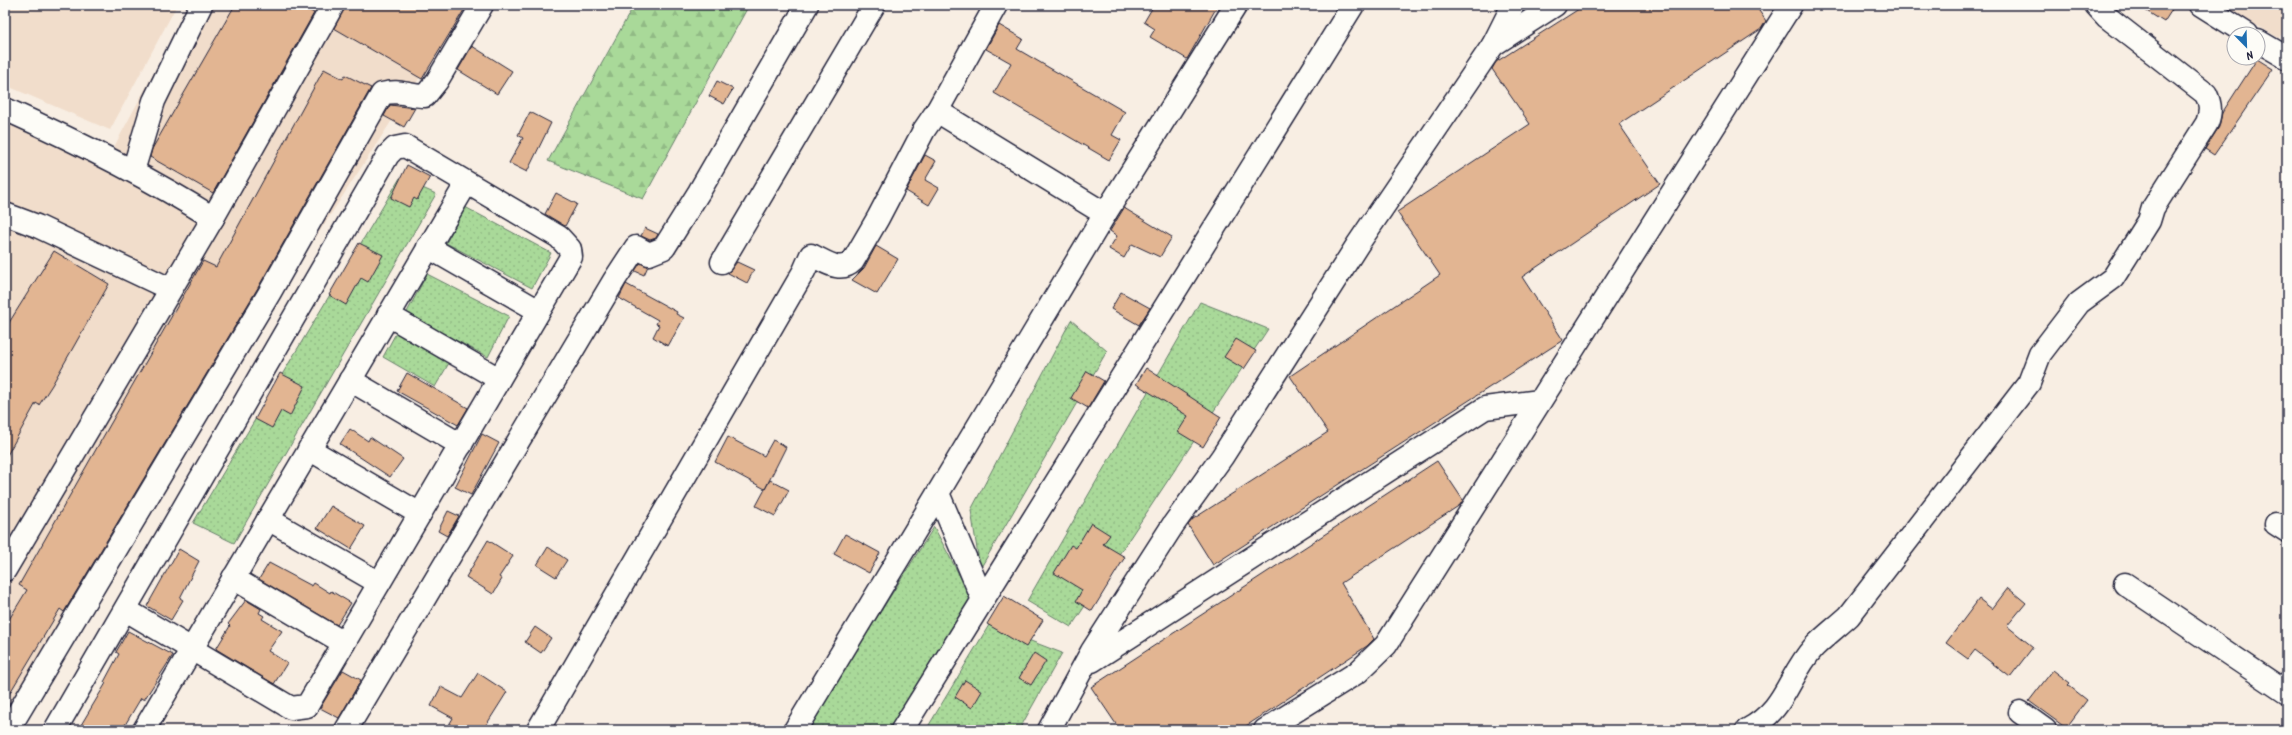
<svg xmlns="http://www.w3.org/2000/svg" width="2292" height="735" viewBox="0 0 2292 735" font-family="Kalam,sans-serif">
<defs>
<pattern id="grass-dots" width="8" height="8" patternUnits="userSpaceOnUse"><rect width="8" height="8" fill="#a9d999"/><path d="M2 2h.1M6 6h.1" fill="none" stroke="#91ba85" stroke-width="1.8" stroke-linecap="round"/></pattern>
<pattern id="forest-firs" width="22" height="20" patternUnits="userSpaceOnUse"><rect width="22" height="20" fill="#a9d999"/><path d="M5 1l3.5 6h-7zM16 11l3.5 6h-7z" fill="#91ba85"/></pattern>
</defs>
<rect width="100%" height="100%" fill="#f8eee3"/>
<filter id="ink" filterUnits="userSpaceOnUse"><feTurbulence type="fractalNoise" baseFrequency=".025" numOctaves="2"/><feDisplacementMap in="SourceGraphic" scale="8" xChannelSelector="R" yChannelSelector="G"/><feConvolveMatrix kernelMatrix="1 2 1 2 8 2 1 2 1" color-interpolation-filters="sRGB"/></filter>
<g filter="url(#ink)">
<!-- built -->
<g fill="#f1ddcb">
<polygon points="5,5 177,5 110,130 5,85"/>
<polygon points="190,5 467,5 5,715 5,107 114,147"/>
<polygon points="2221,5 2287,5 2287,27 2279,38"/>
</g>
<!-- grass -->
<g fill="url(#grass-dots)" stroke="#667e6a">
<polygon points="400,178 436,194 234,543 193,523"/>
<polygon points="465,207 551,253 532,288 446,243"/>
<polygon points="427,274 509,316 488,357 406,314"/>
<polygon points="1200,302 1268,329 1071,627 1027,601"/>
<polygon points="1071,320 1107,351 980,569 971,510"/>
<polygon points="396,333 449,363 435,387 383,357"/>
<polygon points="934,527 974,603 895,730 806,730"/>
<polygon points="989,625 1062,653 1019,730 926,730"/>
</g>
<!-- forest -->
<polygon fill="url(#forest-firs)" stroke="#667e6a" points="634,5 749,5 643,199 548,161"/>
<!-- building -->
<g fill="#e2b592" stroke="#22223b">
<polygon points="235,5 299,5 314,13 213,193 150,157 152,149"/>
<polygon points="346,5 467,5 422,79 334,28"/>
<polygon points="1154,5 1218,5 1187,59 1150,37 1155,29 1144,22"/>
<polygon points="1585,5 1755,5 1766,21 1761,29 1619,124 1660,184 1522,277 1563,340 1213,565 1188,525 1193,519 1328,432 1290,376 1440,275 1397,212 1530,124 1492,69 1496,62"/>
<polygon points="2137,5 2175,5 2164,22"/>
<polygon points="999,25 1023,39 1017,49 1125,112 1112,135 1121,140 1109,160 994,93 1011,63 986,49"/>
<polygon points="472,46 512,71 497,94 458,70"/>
<polygon points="2257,59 2273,69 2214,155 2205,149 2219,127 2222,113"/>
<polygon points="324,69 343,79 345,75 371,88 259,286 64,612 60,609 5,701 5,626 27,590 19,585 203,261 216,267"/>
<polygon points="717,81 733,89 724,104 709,96"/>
<polygon points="390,105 415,108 404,127 384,116"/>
<polygon points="530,112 551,123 527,172 509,163 523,138 518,135"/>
<polygon points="925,155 936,161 925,180 939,188 929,205 906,191"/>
<polygon points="407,165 430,177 417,200 414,198 409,207 391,198"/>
<polygon points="556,193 577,204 565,226 545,214"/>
<polygon points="1124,208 1172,237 1160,257 1132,244 1124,258 1109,249 1117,236 1110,231"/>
<polygon points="645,228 658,234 656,238 650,240 641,236"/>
<polygon points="359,243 383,255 368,282 361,278 346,305 329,295"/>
<polygon points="876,246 898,259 877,294 852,280 864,268"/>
<polygon points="54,251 109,284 52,385 39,405 36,403 5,459 5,329"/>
<polygon points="737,262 754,270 747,283 728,273"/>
<polygon points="640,263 648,266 644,275 635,271"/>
<polygon points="626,284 677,312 676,314 684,318 668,346 653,337 659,325 656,324 658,320 619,298"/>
<polygon points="1121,292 1150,308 1139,325 1111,309"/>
<polygon points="1236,339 1256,351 1244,369 1224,357"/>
<polygon points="1146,368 1221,417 1203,447 1178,432 1188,416 1136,384"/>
<polygon points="1087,371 1104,381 1088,408 1071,398"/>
<polygon points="280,373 305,386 290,416 281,411 272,428 255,419"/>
<polygon points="407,373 468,408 458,425 397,391"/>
<polygon points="350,429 368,441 370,437 403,459 390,477 340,444"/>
<polygon points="482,434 499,443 471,495 455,487"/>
<polygon points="728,437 764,456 773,440 786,447 765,489 715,462"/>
<polygon points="1437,461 1463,500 1460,505 1341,583 1374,639 1367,646 1240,730 1120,730 1091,687"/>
<polygon points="770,480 789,490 775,516 756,506"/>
<polygon points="331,506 365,526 351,549 317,528"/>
<polygon points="448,511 459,516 447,536 438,531"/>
<polygon points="1091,523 1110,535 1103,544 1125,557 1092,611 1076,601 1082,590 1054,573 1071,545 1076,548"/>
<polygon points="845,534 880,553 869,573 834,554"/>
<polygon points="488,540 513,556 499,577 502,579 493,594 466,577"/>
<polygon points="548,547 567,560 556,577 537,565"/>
<polygon points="179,549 199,561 180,598 183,600 171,620 147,606"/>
<polygon points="269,563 312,586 314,583 330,593 331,591 351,603 337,625 259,579"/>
<polygon points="2008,588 2026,603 2007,626 2033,647 2010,677 1975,650 1968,659 1946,643 1979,599 1992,609"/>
<polygon points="1004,596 1043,620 1026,647 987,624"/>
<polygon points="246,600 261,609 259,613 264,616 262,619 282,631 268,651 287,663 274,684 216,649 230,626 228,624"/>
<polygon points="535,627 551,638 541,653 525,642"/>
<polygon points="128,631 173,655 144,700 141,698 122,730 78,730 106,683 104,682 119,654 116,652"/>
<polygon points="1034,653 1046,661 1031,685 1019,678"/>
<polygon points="343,670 361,680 339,718 320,708"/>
<polygon points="2053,670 2070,683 2068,685 2087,700 2066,728 2029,701"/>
<polygon points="478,673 507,692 483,730 446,730 453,718 431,706 441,687 462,698"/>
<polygon points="965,680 982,691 972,708 955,697"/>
</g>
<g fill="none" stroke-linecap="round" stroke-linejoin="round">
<!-- minor casing -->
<g stroke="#22223b" stroke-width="25">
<g id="minor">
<polyline points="2201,5 2247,34"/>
<polyline points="2258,41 2287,58"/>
<polyline points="1493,45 1555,5"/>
<path d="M5,109C76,141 147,176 213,218"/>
<polyline points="937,111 1105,214"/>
<polyline points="133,171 154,101 201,5"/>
<polyline points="5,214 37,226 170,289"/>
<polyline points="428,247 539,311"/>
<polyline points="722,262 874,5"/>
<polyline points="388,315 499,379"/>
<polyline points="350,380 461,445"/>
<polyline points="309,449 420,514"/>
<polyline points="268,519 379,583"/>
<polyline points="2276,524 2287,531"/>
<polyline points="5,570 213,218 333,5"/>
<polyline points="233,578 344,643"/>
<polyline points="2125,584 2287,693"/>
<polyline points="983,600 938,493 1105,214 1236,5"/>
<polyline points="1092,661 1485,408 1540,401"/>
<polyline points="2020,712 2045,730"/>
<path d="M8,730L270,292L382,94C401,89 406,96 425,96L437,81L482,5"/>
<polyline points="55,730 388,155 395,148 405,146 559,237 570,249 571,257 307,706 291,708 126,610"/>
<polyline points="144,730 466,184"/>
<polyline points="346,730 615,279 636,247 649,254 664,248 699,192 807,5"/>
<path d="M538,730L804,271L811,255C825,261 840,274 853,261L878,218L924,130L937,111L996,5"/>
<polyline points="795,730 938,493"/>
<polyline points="902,730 1353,5"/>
<polyline points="1049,730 1092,651 1173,525 1222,457 1358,244 1493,45 1513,5"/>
<polyline points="1265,730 1358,672 1386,645 1791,5"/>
<path d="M1747,730C1787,709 1787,677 1814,647C1825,636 1838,626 1849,616L2029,383L2040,354L2079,303L2113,278L2149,221L2153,208L2207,123C2211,112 2211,105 2206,94L2107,17L2096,5"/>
</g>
</g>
<!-- minor -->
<use href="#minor" stroke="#fdfcf7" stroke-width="22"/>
</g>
</g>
<!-- margin -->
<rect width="2292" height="735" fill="none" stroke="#fdfcf7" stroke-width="20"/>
<rect x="10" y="10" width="2272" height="715" fill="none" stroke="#22223b" stroke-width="1.5" filter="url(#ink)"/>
<!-- north arrow -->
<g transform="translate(2246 46) rotate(157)"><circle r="19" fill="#fdfcf7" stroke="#a5a5ac"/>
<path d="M0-3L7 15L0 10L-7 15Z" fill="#1f6fb2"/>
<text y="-6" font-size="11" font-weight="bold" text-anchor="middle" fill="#22223b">N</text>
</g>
</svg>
